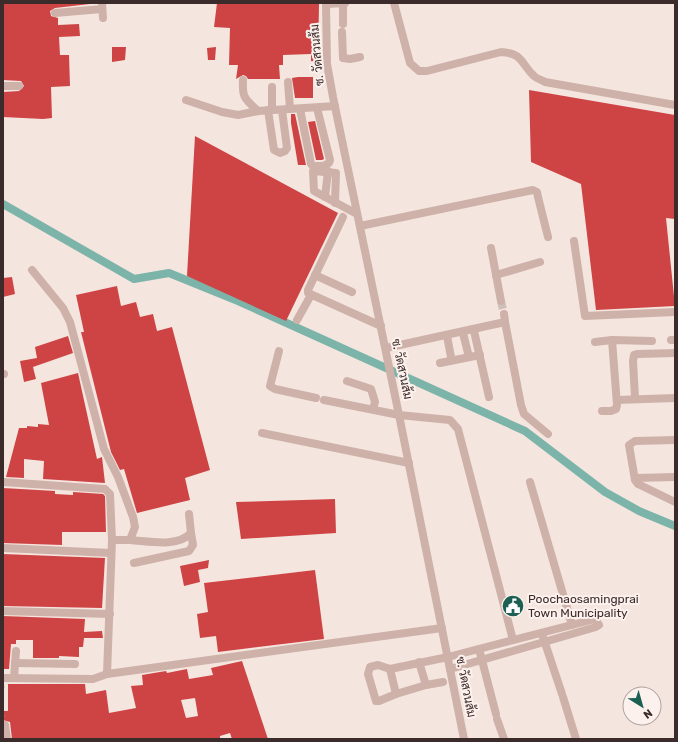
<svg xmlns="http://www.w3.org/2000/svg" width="678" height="742" viewBox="0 0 678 742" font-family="Rubik,Sarabun,sans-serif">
<rect width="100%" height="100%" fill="#f5e5df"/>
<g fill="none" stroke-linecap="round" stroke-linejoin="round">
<!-- canal -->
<polyline stroke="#7cb4a9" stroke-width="8" points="3,204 134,279 169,273 238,301 525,431 605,492 639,511 675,526"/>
</g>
<!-- building -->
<g fill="#ce4444" fill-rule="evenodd">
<polygon points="3,3 90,3 90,4 55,8 50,11 51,16 58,18 58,25 79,24 80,36 59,37 60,55 69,55 70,86 51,87 52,118 43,119 3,117 3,92 19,91 24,86 21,81 3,80"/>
<polygon points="217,3 319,4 318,62 311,61 311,54 283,55 283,65 279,65 280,79 248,79 246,76 243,75 236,79 238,65 229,65 230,28 214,27"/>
<polygon points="112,47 126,47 125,60 112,62"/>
<polygon points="216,47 215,60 208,60 207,48"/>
<polygon points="298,77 313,77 313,98 295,98 292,78"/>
<polygon points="529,90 675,115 675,219 666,218 675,306 596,310 581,184 531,162"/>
<polygon points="291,114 295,114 306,165 298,165 291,123"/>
<polygon points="315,121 324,159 322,160 316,160 308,122"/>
<polygon points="195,136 338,213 286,321 187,276"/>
<polygon points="12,277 15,294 3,297 3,278"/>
<polygon points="117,286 121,306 136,302 140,317 153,314 157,331 172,327 210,470 185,478 190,500 137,513 124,469 120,470 111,452 81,332 84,332 76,295"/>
<polygon points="68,336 73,353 33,367 36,379 24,382 20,361 37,358 35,347"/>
<polygon points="78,373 97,459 102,457 105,483 43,479 44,461 24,459 24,478 6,477 19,428 27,428 27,426 38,427 38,424 49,425 41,383"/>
<polygon points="3,488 55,491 55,494 73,495 73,492 103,494 105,496 106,532 62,532 62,545 3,543"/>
<polygon points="335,499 336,533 241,539 236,502"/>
<polygon points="3,554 105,558 102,608 3,606"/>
<polygon points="209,560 208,568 198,570 200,582 184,586 180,566"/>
<polygon points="315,570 324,639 218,652 216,636 200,638 197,614 208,612 204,583"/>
<polygon points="3,616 85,619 84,632 102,631 103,638 84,638 83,647 79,647 79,657 59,656 59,658 33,658 33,640 16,640 16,644 11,644 9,669 3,669"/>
<path d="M242,661L268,739H232L230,733L220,736V739H12L10,722L3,720V711H8V684H85L86,694L106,690L109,713L136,708L131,686L143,685L142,675L166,671L167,673L187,669L189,679L213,675L211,668ZM195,698L198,716L186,718L181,700Z"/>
</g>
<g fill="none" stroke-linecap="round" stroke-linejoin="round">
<!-- minor-tunnel -->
<polyline stroke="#d0c0bb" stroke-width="8" stroke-dasharray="8 4" stroke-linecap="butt" points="501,301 504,314"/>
<!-- path -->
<g stroke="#ba9b94" stroke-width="1.5" stroke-dasharray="2 2" stroke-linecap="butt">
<polyline points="3,692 4,684"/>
<polyline points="3,712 4,717"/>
</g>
<!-- minor -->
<g stroke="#ceb2aa" stroke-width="8">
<polyline points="102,3 103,18"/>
<polyline points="326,3 327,64 333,97 399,415 464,739"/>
<polyline points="343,3 343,24"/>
<path d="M394,3L410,63L419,71H427L501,52C523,53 521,64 534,76C537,79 542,80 545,82L675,105"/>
<polyline points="326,4 345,3"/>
<polyline points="55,13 102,9"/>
<polyline points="342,32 343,58 350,59 360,57"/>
<path d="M243,80C242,98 245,99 258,111"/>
<polyline points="288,82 290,109"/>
<polyline points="3,86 19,86"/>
<polyline points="186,100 222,112 238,115 258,111 335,106"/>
<polyline points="300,109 311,164 313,166 323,166 329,163 330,160 317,108"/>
<polyline points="268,110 274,150 280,153 285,151 287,148 282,110"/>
<polyline points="272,110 272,87"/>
<polyline points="325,197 328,171"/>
<polyline points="335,203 336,173 313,171 314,191 357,214"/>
<polyline points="343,217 308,290 308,293 381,326"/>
<polyline points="360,226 533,190 537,192 538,197 548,237"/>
<polyline points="574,241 585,316 675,312"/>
<polyline points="491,248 501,301"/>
<polyline points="32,270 63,308 70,322 104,449 118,477 133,517 135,527 130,540 112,540"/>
<polyline points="315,275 352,292"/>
<polyline points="496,275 540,262"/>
<polyline points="297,320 311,295"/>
<polyline points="505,322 521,405 524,414 548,434"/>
<polyline points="474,331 489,397"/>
<polyline points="463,333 468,353"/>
<polyline points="447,336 451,357"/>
<polyline points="671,340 675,340"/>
<polyline points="595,342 612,340"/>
<polyline points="386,348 505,322 504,314"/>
<polyline points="279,351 270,386 275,389 316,398"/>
<polyline points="440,363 480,355"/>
<polyline points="3,374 4,374"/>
<polyline points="347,381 371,389 375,402 373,409"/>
<polyline points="635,398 633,361 634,355 638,354 675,353"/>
<polyline points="324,400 399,415 450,420 458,429 513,640"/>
<polyline points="617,400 675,398"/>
<polyline points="602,411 611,411 616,409 617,405 612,340 652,341"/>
<polyline points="262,433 409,463"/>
<polyline points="675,440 635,441 629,445 635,480 638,484 675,502"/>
<polyline points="635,478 675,477"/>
<polyline points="3,482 105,489 110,494 112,540 107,674"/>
<polyline points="530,482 572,625"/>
<path d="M130,540C148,541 177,548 191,533L189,514"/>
<polyline points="3,548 111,553"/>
<polyline points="134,563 189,551 193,545 191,533"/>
<polyline points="3,611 110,614"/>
<polyline points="543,637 562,694"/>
<polyline points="479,649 496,714"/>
<polyline points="15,663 75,664"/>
<polyline points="390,669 396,694 426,685 419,662"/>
<polyline points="3,678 93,679 107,674 442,628"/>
<polyline points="14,678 16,651"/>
<polyline points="426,685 443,682"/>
<polyline points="396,694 379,701 376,701 368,674 370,667 378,665 390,669 448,657 595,619 599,625 596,627 450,669"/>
<polyline points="563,697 576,739"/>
<polyline points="497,719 504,739"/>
<polyline points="5,725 7,739"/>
</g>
</g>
<!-- icons -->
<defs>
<g id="civic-disc" transform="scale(1.15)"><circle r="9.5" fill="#1c6054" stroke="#fcf1ed"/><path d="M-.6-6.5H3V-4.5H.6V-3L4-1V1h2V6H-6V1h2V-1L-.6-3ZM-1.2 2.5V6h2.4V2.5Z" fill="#fff"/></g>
</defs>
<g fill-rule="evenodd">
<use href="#civic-disc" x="513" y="606"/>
</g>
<g text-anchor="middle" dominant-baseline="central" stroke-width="4" stroke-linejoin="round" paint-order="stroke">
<!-- street labels -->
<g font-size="12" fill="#3b2b2a" stroke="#fcf1ed">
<text transform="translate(317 55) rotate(-95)">ซ. วัดสวนส้ม</text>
<text transform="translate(402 369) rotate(78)">ซ. วัดสวนส้ม</text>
<text transform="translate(466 687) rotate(79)">ซ. วัดสวนส้ม</text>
</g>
<!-- poi labels -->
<g font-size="12" fill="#3b2b2a" stroke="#fcf1ed" text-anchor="start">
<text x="528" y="599">Poochaosamingprai<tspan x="528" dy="14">Town Municipality</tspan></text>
</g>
</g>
<!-- border -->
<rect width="678" height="742" fill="none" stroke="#3b2b2a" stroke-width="8"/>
<!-- north arrow -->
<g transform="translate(642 706) rotate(143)"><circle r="19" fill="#fcf1ed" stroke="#afa29f"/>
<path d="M0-3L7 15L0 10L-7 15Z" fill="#1c6054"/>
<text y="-6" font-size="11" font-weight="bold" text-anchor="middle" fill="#3b2b2a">N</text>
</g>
</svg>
